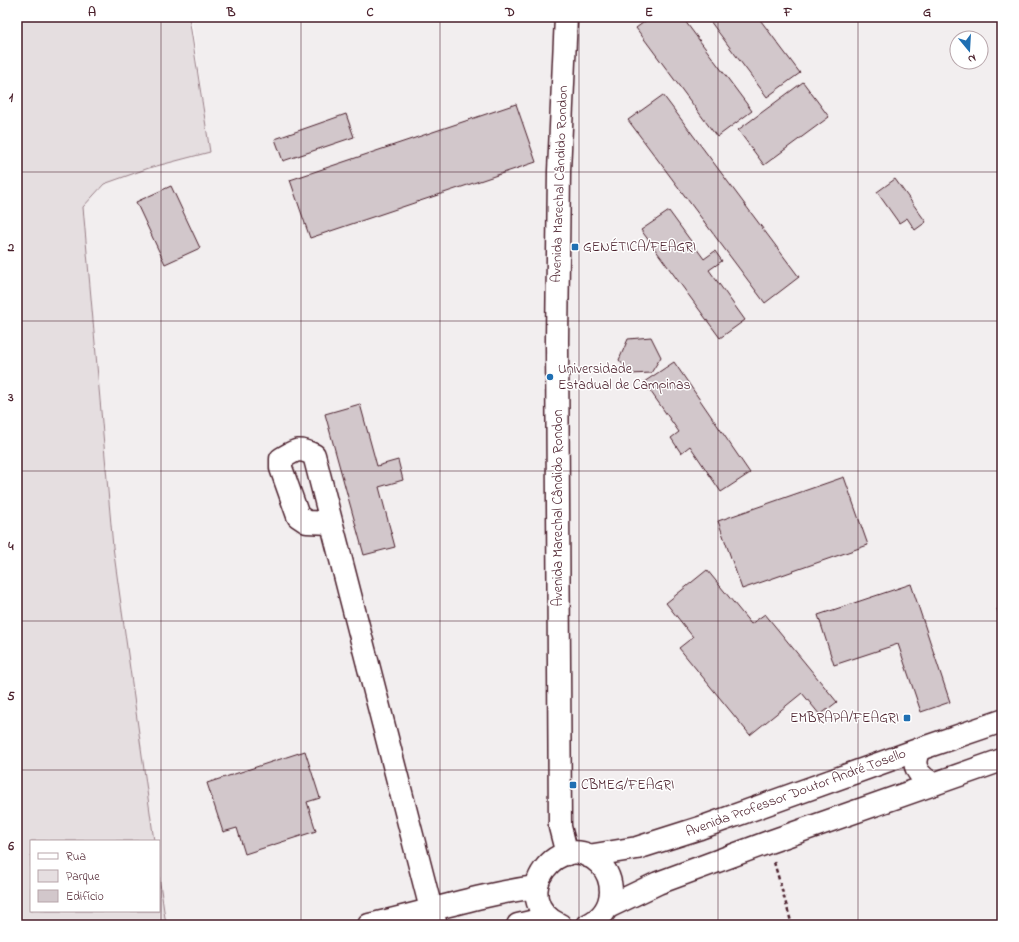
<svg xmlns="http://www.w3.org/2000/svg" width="1019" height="942" viewBox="0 0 1019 942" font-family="'Indie Flower',sans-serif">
<rect width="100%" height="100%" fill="#fff"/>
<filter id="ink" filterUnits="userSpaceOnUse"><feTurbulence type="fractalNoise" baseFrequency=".025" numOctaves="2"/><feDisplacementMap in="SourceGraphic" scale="8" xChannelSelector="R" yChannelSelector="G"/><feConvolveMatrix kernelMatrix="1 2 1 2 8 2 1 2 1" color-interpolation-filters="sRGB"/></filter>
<g filter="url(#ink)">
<!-- built -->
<path fill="#f2eeef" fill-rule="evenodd" d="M191,17H1002V925H157L159,911V841H144L134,777L83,206L104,184L149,168L210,152ZM957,38H981V62H957Z"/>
<!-- green -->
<polygon fill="#e5dee0" stroke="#987e86" points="17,17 189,17 210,152 149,168 104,184 83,207 113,547 154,841 31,841 31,911 159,911 159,876 166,925 17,925"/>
<!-- building -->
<g fill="#d2c7cb" stroke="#4a1f2b">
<polygon points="651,17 682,17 752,111 717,137 636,28"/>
<polygon points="707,17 758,17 800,73 767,97"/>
<polygon points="803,82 829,117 764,165 738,130"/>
<polygon points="663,95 799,277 765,303 628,120"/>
<polygon points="516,104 536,162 310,238 290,180"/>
<polygon points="346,114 354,137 283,161 275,139"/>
<polygon points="895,179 926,222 915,230 907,218 899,223 877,192"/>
<polygon points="171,186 200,248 165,264 136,202"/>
<polygon points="669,211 704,259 715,251 722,261 709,270 745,320 720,338 641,230"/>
<polygon points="651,337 661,357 651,373 631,374 619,360 628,339"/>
<polygon points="674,362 750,473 721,492 690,446 681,453 671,438 679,432 644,382"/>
<polygon points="360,404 377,466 398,460 403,480 379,487 395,547 364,555 325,414"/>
<polygon points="844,477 868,545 742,589 718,521"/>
<polygon points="707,570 751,624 765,614 837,702 820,715 802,693 750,735 679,648 693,637 666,603"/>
<polygon points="911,584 950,702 921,712 898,644 834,665 818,615"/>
<polygon points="1002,607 1002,623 997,609"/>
<polygon points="305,751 320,798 307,802 316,831 245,854 237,828 223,832 207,783"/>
</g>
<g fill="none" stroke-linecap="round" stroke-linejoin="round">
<!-- minor casing -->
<g stroke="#4a1f2b" stroke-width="25">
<g id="minor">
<polyline points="566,17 559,171 557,341 560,827 567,854"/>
<path d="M331,523L307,522L298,516L281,468V459C296,450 298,447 314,455L431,909L436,925"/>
<path d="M920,749C909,765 919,777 934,784"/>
<polyline points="588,856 637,848 700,828 920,749 1002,721"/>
<polyline points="608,907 658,883 769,842 1002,760"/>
<path d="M369,925C425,913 480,894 536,887"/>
<polyline points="518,925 548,918"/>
<path d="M560,925C503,898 562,824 600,864C608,872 611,881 611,892C610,908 601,919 588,925"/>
</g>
</g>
<!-- path -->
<polyline stroke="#4a1f2b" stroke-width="2.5" stroke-dasharray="4 3" stroke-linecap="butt" points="774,862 792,925"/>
<!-- minor -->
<use href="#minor" stroke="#fff" stroke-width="22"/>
</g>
</g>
<!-- grid -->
<path fill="none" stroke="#4a1f2b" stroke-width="1" stroke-opacity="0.55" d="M161,17V925M301,17V925M440,17V925M579,17V925M718,17V925M858,17V925M17,172H1002M17,321H1002M17,471H1002M17,621H1002M17,770H1002"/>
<!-- markers -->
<g fill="#1f6fb2" stroke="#fff" stroke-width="1.5">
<rect x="571" y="243" width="8" height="8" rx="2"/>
<circle cx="550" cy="377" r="4"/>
<rect x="903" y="714" width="8" height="8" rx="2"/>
<rect x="569" y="781" width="8" height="8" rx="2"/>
</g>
<g text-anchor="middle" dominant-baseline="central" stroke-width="3" stroke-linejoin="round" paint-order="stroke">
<!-- street labels -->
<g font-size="14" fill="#4a1f2b" stroke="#fff">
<text transform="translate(560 184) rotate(-88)">Avenida Marechal Cândido Rondon</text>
<text transform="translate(558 508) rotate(-90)">Avenida Marechal Cândido Rondon</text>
<text transform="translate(796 793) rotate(-20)">Avenida Professor Doutor André Tosello</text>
</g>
<!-- poi labels -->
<g font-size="14" fill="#4a1f2b" stroke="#fff" text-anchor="start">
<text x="583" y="247">GENÉTICA/FEAGRI</text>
<text x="558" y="369">Universidade<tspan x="558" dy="16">Estadual de Campinas</tspan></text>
<text x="899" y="718" text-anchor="end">EMBRAPA/FEAGRI</text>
<text x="581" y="785">CBMEG/FEAGRI</text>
</g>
</g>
<!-- margin -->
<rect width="1019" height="942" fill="none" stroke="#fff" stroke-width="44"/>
<!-- legend -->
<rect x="30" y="840" width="130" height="72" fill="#ffffff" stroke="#b7a5aa"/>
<rect x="38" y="853" width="20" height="6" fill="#ffffff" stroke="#b7a5aa"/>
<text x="66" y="860" font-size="12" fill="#4a1f2b">Rua</text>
<rect x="38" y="870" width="20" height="12" fill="#e5dee0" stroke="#b7a5aa"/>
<text x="66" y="880" font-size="12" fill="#4a1f2b">Parque</text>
<rect x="38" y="890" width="20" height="12" fill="#d2c7cb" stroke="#b7a5aa"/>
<text x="66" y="900" font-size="12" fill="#4a1f2b">Edifício</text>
<!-- north arrow -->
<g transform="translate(969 50) rotate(162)"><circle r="19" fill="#ffffff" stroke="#b7a5aa"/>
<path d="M0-3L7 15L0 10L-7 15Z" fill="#1f6fb2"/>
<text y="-6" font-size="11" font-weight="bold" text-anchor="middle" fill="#4a1f2b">N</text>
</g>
<rect x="22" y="22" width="975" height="898" fill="none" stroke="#4a1f2b" stroke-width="1.5"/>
<g font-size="13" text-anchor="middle" font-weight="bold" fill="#4a1f2b">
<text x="92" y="16">A</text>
<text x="231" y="16">B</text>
<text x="370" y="16">C</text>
<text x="510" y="16">D</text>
<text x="649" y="16">E</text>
<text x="788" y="16">F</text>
<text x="927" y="16">G</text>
<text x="11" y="101">1</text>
<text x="11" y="251">2</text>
<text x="11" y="401">3</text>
<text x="11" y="550">4</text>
<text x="11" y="700">5</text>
<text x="11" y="850">6</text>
</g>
</svg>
